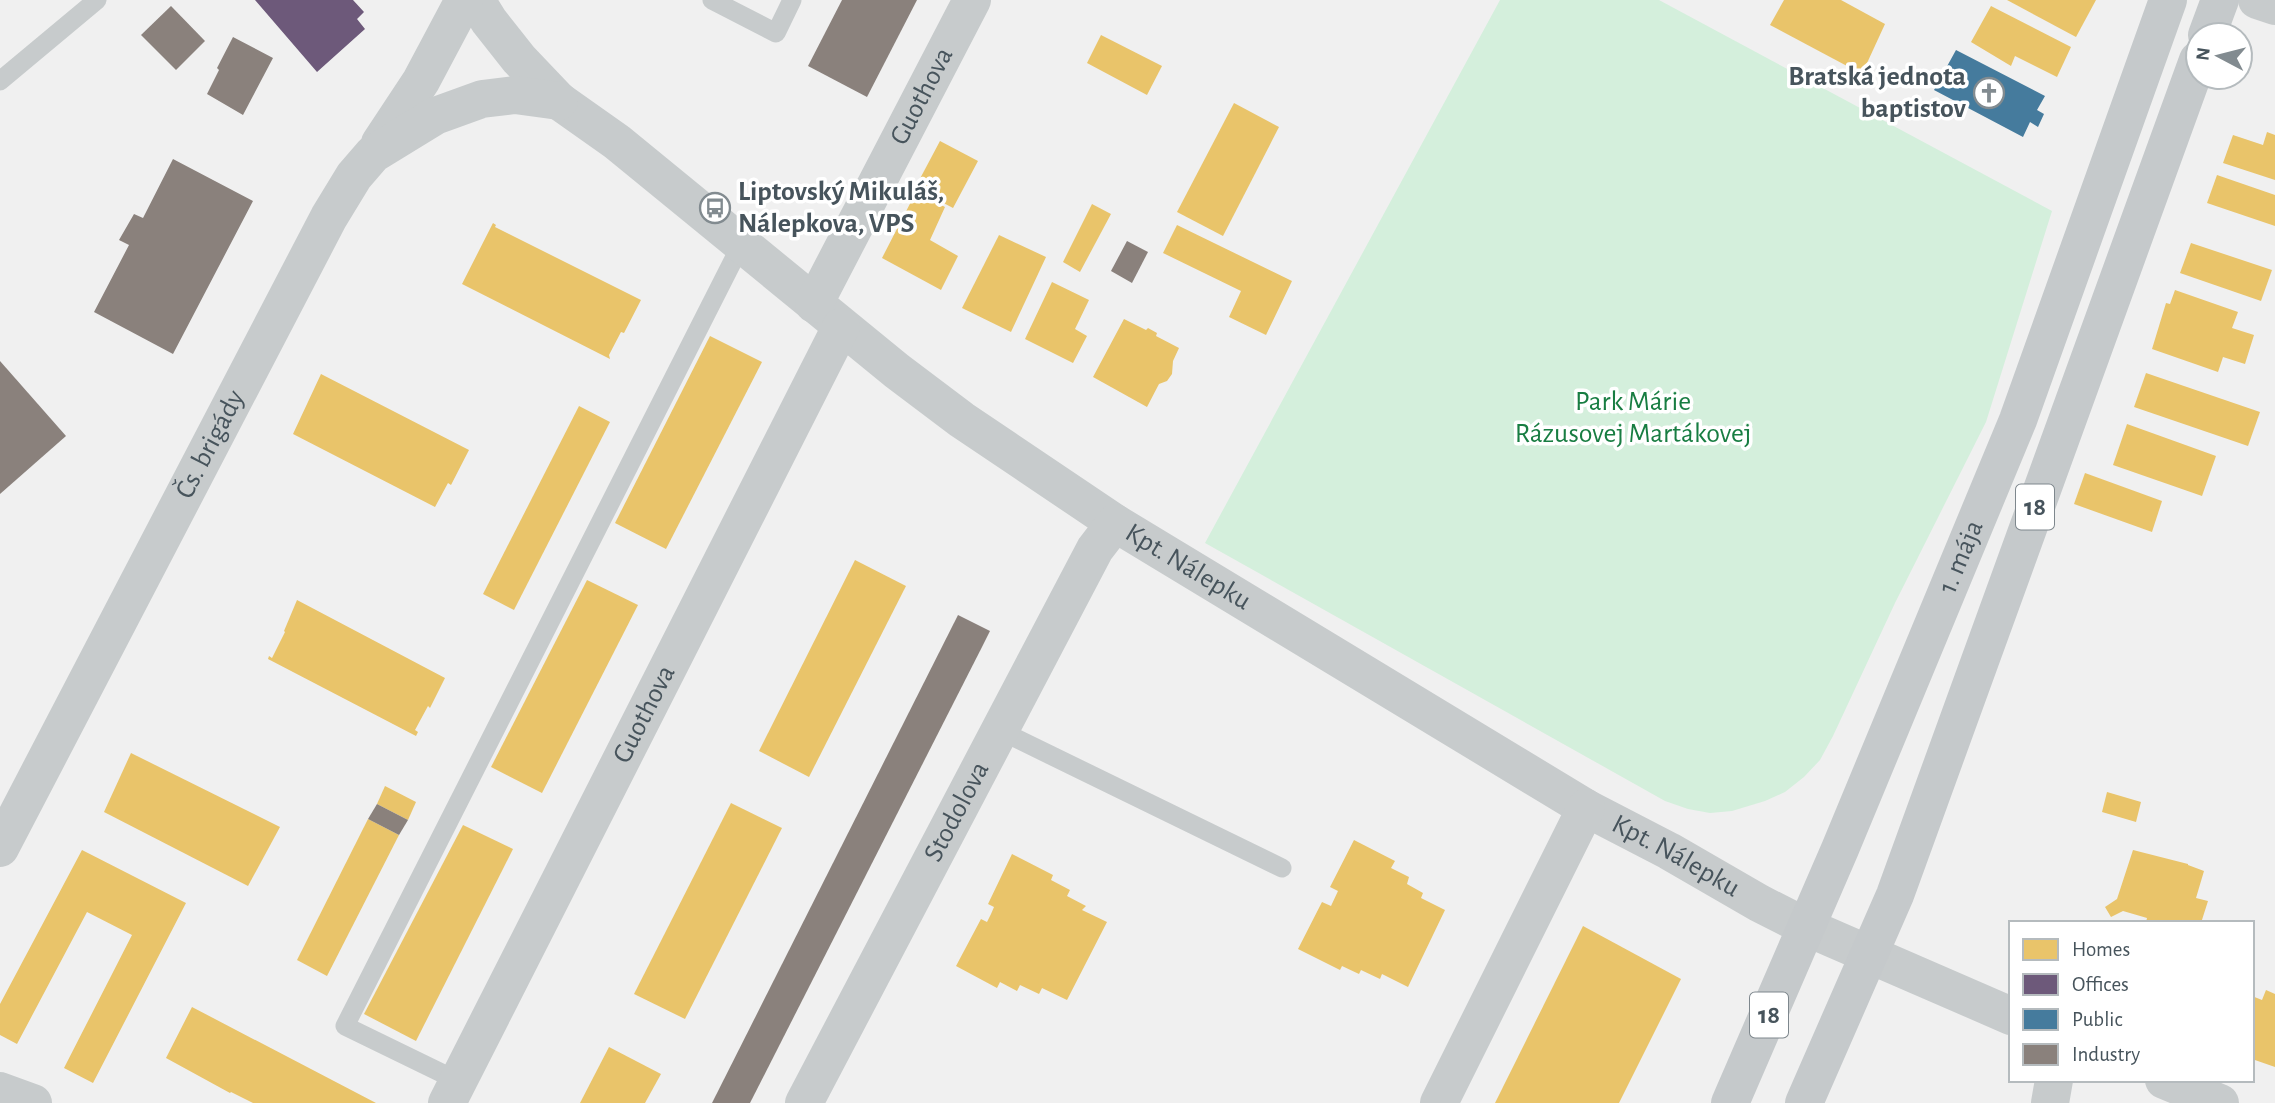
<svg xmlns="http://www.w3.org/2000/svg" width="2275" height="1103" viewBox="0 0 2275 1103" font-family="'Alegreya Sans',sans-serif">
<rect width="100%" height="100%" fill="#f0f0f0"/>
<!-- green -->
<polygon fill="#d4efdc" points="1500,0 1659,0 2052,211 1986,422 1895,603 1833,736 1820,760 1804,777 1785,792 1765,801 1732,811 1710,813 1688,809 1665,801 1205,543"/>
<!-- homes -->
<g fill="#e9c46a">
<polygon points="1784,0 1841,0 1885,24 1862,74 1770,25"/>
<polygon points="2007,0 2096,0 2076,37"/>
<polygon points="1991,6 2071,47 2057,77 2015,56 2011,66 1971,42"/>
<polygon points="1101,35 1162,66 1147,95 1087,63"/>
<polygon points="1234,103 1279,127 1223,236 1177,212"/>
<polygon points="2267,132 2275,135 2275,180 2223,163 2233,135 2263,145"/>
<polygon points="940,141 978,161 953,208 915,188"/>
<polygon points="2217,175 2275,195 2275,226 2207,203"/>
<polygon points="916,192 945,207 930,240 958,256 941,290 882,258"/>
<polygon points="1092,204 1111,214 1080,272 1063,262"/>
<polygon points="493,223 496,225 495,227 641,300 624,333 621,332 609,355 610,359 462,284"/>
<polygon points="1177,225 1292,281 1266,335 1229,317 1241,291 1163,253"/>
<polygon points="999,235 1046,257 1011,332 962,308"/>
<polygon points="2191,243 2272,270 2261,301 2180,273"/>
<polygon points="1052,282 1089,300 1075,329 1087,336 1073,363 1025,339"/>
<polygon points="2175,290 2238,312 2232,328 2254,335 2245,364 2223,357 2218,372 2152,349 2166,303 2170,304"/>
<polygon points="1124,319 1146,330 1148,328 1157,333 1156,336 1179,348 1173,361 1172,374 1167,381 1159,384 1147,407 1093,377"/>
<polygon points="710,336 762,362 666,549 615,523"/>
<polygon points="2146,373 2260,412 2248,446 2134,407"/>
<polygon points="321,374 469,450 451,485 448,483 435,507 293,434"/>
<polygon points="579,406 610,422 514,610 483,594"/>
<polygon points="2127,424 2216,456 2202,496 2113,465"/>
<polygon points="2085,473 2162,501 2152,532 2074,504"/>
<polygon points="855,560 906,586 809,777 759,751"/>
<polygon points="587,580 638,605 542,793 491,767"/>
<polygon points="297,600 445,678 430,708 428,706 415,730 418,732 416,736 268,659 269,656 272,658 285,632 284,631"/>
<polygon points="131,753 280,827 248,886 104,812"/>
<polygon points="385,786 416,802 408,820 377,804"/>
<polygon points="2107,792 2141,802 2136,822 2102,812"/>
<polygon points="731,803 782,828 685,1019 634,994"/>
<polygon points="368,819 399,835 327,976 297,960"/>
<polygon points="463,825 513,849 416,1041 364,1014"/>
<polygon points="1354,840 1395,861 1391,868 1409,877 1407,884 1423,893 1421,898 1445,910 1408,987 1382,974 1380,979 1361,970 1359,974 1342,966 1340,970 1298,949 1322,902 1331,906 1338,891 1330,887"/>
<polygon points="82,850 186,903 93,1083 64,1068 132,935 87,912 17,1044 0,1035 0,1004"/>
<polygon points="2133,850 2188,864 2188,865 2204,871 2196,898 2208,901 2201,923 2149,923 2146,922 2147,918 2123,911 2111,917 2105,907 2117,899"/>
<polygon points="1012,854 1053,875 1051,880 1070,890 1067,896 1086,906 1082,910 1107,922 1067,1000 1042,988 1039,994 1020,985 1017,991 1000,982 997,988 956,966 981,919 987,922 991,914 994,907 988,904"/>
<polygon points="1583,926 1681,979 1619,1103 1495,1103"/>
<polygon points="2266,990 2275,994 2275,1067 2252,1059 2252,996 2262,1000"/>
<polygon points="192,1007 376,1103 253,1103 231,1092 230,1093 166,1058"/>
<polygon points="609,1047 661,1074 645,1103 580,1103"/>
</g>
<!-- offices -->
<polygon fill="#6d597a" points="255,0 353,0 364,12 357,19 365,29 317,72"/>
<!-- public -->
<polygon fill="#457b9d" points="1956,50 2045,96 2037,110 2044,114 2038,127 2030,122 2023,137 1934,90"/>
<!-- industry -->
<g fill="#8a817c">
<polygon points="842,0 917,0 867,97 808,66"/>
<polygon points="171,6 205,41 176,70 141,35"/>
<polygon points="233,37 273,58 243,115 207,94 219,70 217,68"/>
<polygon points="173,159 253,201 173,354 94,312 129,245 119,240 134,214 143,218"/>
<polygon points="1127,241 1148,252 1132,283 1111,271"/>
<polygon points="0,361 66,436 0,494"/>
<polygon points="958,615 990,631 982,647 750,1103 712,1103"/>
<polygon points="377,804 408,820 399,835 368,819"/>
</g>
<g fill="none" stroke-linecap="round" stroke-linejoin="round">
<!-- lane -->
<g stroke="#c7cbcc" stroke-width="19">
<polyline points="712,0 776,33 792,0"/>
<polyline points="0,81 97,0"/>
<polyline points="999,730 1282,868"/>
<polyline points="458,1081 345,1026 741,245"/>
</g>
<!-- street -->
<g stroke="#c7cbcc" stroke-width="38">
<path id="s1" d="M476,0L489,21L519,59L559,101L617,142L897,371L962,420L1115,523L1586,808L1669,851L1759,903L1806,927L2011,1016"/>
<polyline points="2257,0 2275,6"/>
<polyline points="380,143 421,81 464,0"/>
<path id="s2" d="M814,304L972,0"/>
<path id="s3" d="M0,848L329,217L354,176L373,154L435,116L482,99L515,95L559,101"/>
<polyline points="2164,1080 2220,1103"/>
<polyline points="0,1091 33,1103"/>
<path id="s4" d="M447,1103L841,327"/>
<path id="s5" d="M804,1103L1095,549L1115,523"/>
<polyline points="1439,1103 1586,808"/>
<polyline points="2050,1103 2054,1080"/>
</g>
<!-- primary -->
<g stroke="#c5c9cb" stroke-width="38">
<polyline points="2207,35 2220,0"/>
<path id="s6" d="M1730,1103L1840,849L2018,420L2168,0"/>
<polyline points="1804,1103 1895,895 2198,60"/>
</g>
</g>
<!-- icons -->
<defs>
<g id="church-ring" transform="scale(1.575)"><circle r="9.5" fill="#fff" stroke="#828b90" stroke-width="1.5"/><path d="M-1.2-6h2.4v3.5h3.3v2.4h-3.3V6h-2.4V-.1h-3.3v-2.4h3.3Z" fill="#828b90"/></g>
<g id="bus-ring" transform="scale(1.575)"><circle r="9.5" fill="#fff" stroke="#828b90" stroke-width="1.5"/><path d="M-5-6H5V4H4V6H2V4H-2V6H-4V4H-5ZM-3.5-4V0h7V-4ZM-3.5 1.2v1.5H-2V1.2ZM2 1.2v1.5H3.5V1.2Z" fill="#828b90"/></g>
</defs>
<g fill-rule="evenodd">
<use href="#church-ring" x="1989" y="93"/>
<use href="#bus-ring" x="715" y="208"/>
</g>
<g text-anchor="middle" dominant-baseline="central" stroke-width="7" stroke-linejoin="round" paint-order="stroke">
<!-- shield labels -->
<g fill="#fff" stroke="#7e878d" stroke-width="2">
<rect x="2016" y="484.5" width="38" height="45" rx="5"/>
<rect x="1750" y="992.5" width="38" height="45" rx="5"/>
</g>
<g font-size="26" font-weight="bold" fill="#47545c">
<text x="2035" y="507">18</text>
<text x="1769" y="1015">18</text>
</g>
<!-- poi labels -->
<g font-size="28" font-weight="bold" fill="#47545c" stroke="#fff" text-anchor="end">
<text x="1966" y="77">Bratská jednota<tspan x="1966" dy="32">baptistov</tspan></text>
<text x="738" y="192" text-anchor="start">Liptovský Mikuláš,<tspan x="738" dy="32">Nálepkova, VPS</tspan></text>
</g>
<!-- street labels -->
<g font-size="28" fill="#47545c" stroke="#fff">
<text stroke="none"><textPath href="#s2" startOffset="234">Guothova</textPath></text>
<text stroke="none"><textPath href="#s3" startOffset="455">Čs. brigády</textPath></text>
<text stroke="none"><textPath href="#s6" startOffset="593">1. mája</textPath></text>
<text stroke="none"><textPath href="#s1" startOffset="915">Kpt. Nálepku</textPath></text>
<text stroke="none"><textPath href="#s4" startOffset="436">Guothova</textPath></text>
<text stroke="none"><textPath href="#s5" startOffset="329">Stodolova</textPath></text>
<text stroke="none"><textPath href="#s1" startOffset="1482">Kpt. Nálepku</textPath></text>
</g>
<!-- park labels -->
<g font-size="28" fill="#187d42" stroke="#fff">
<text x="1633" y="402">Park Márie<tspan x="1633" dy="32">Rázusovej Martákovej</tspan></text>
</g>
</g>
<!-- legend -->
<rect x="2009" y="921" width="245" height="161" fill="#ffffff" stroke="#b5bbbe" stroke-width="2"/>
<rect x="2023" y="939" width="35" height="21" fill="#e9c46a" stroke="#b5bbbe" stroke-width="2"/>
<text x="2072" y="956" font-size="21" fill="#47545c">Homes</text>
<rect x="2023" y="974" width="35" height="21" fill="#6d597a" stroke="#b5bbbe" stroke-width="2"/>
<text x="2072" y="991" font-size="21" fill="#47545c">Offices</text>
<rect x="2023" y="1009" width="35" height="21" fill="#457b9d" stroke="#b5bbbe" stroke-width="2"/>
<text x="2072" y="1026" font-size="21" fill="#47545c">Public</text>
<rect x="2023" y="1044" width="35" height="21" fill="#8a817c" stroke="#b5bbbe" stroke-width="2"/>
<text x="2072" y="1061" font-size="21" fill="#47545c">Industry</text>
<!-- north arrow -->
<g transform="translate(2219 56) rotate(277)"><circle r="33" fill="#ffffff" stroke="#b5bbbe" stroke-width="2"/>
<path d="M0-5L12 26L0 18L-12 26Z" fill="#828b90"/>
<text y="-10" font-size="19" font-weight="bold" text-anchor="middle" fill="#47545c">N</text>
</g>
</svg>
